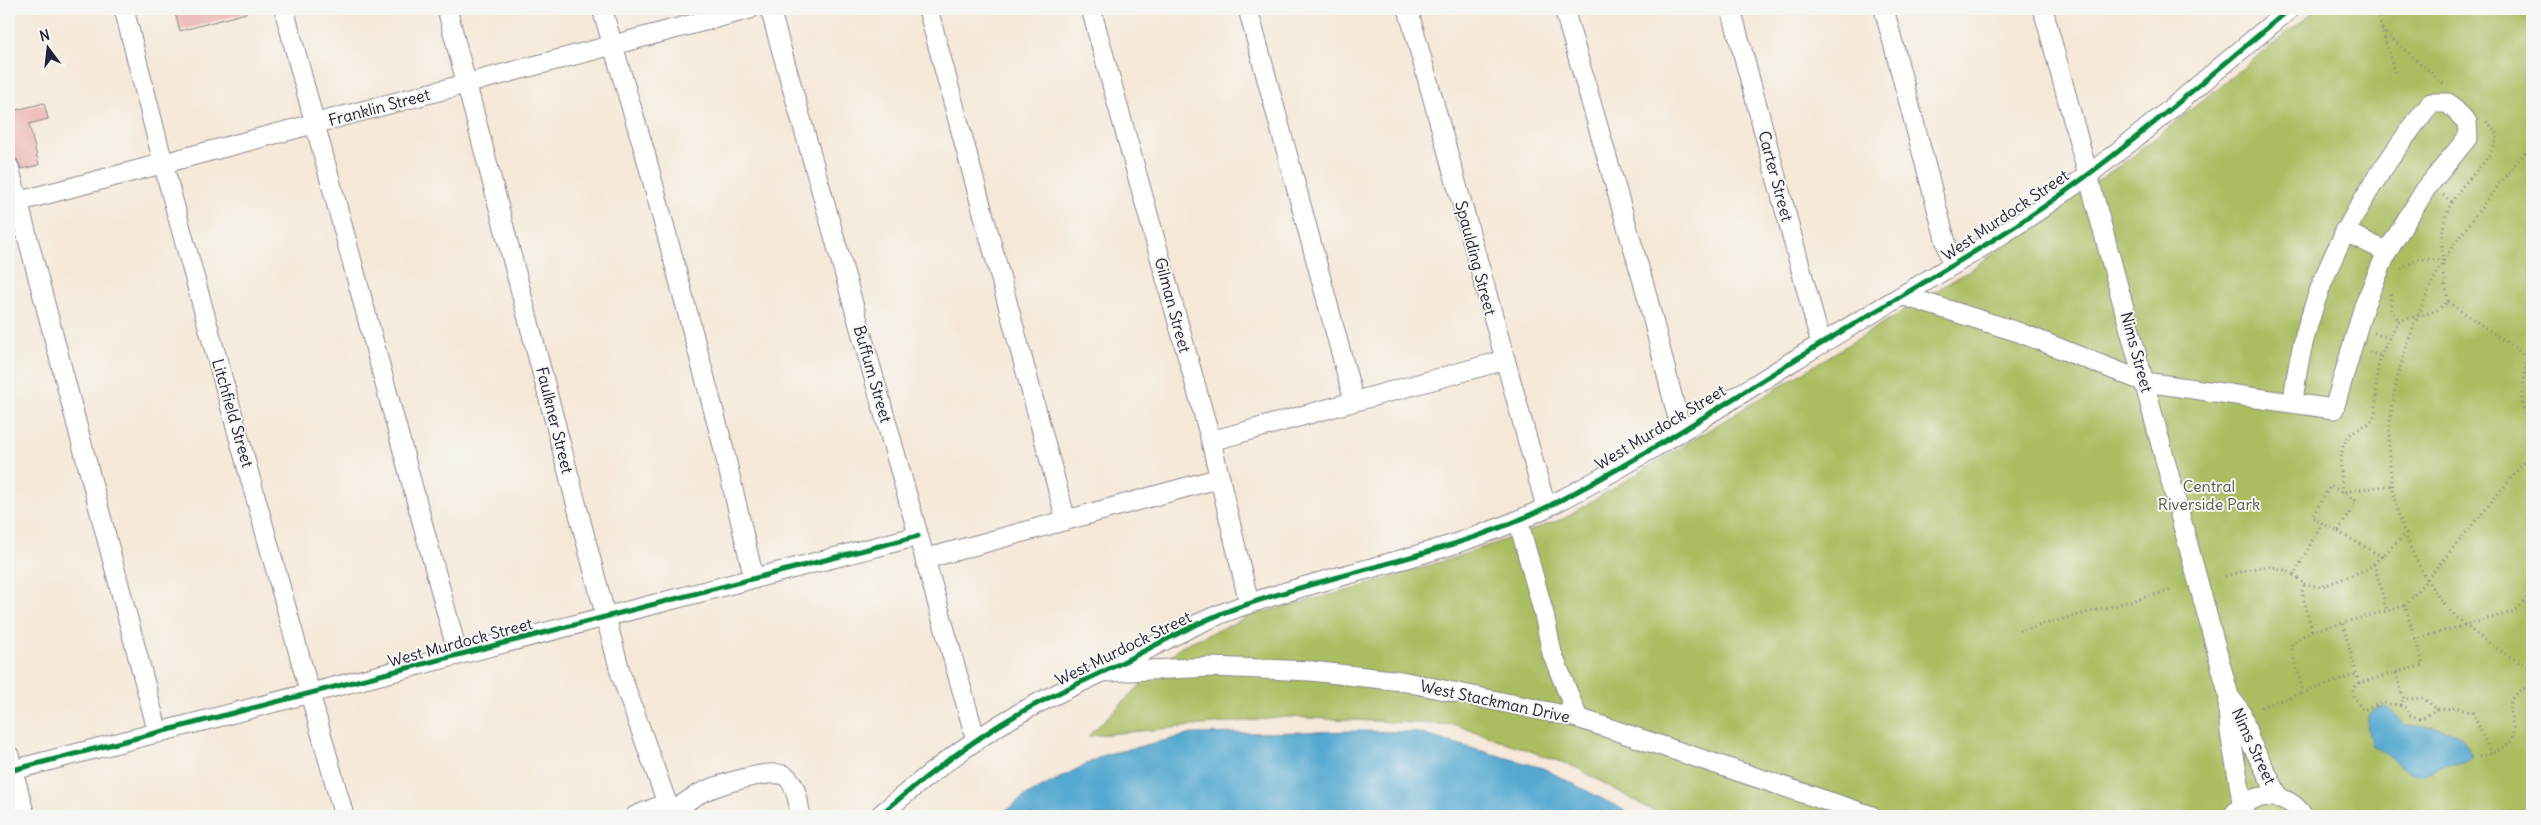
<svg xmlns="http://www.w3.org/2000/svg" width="2541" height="825" viewBox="0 0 2541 825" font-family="Delius,sans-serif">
<rect width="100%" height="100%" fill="#f6f6f2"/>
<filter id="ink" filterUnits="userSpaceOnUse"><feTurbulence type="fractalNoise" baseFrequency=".02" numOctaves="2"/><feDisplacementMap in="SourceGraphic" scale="10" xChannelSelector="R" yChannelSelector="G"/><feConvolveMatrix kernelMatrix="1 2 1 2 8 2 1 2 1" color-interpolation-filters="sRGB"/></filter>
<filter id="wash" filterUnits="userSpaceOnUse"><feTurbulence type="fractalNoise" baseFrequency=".0096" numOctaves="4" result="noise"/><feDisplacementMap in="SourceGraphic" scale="20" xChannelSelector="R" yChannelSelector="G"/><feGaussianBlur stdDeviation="1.12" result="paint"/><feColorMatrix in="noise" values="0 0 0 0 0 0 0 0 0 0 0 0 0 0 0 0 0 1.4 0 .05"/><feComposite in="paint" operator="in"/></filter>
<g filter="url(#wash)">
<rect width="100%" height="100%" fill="#f5e8d8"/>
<!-- green -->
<polygon fill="#aabd61" stroke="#66704e" points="2317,9 2532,9 2532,816 1662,816 1575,767 1457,725 1288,717 1088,736 1181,646 1255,614 1354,589 1459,556 1565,518 1970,270 2130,158"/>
<!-- water -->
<g fill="#54a9d0" stroke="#3b6686">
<path d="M2385,707L2389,709L2403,724C2428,730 2465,723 2472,756C2461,767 2460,763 2447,764C2438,765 2430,773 2422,774C2401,775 2390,752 2372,746C2367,730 2361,709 2385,707Z"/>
<polygon points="1356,731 1414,732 1543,768 1635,816 999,816 1025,796 1104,755 1192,734"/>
</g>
<g id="blocks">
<!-- building -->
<g fill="#eaafae">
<polygon points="174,9 245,9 246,13 180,31"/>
<polygon points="44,103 48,119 29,124 39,165 21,169 17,159 13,157 9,137 9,112"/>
</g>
</g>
</g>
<g filter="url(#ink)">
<use href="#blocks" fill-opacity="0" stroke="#8c858a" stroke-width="1"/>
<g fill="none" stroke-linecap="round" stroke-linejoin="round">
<!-- minor casing -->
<g stroke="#8c858a" stroke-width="21">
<g id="minor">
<polyline points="124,9 168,182 344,816"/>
<polyline points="284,9 458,655"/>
<polyline points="447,9 621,675 667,803 688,816"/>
<polyline points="602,9 645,153 722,442 754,579"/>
<polyline points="770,9 976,740"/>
<polyline points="928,9 1066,520"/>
<polyline points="1091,9 1211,441 1249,603"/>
<polyline points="1248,9 1354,401"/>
<polyline points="1408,9 1546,507"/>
<polyline points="1564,9 1646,292 1681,431"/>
<polyline points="1731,9 1821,344"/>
<polyline points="1884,9 1952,265"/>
<polyline points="2043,9 2229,696 2241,712 2250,741 2279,797"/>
<polyline points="9,167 158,733"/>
<polyline points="9,204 750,9"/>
<polyline points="2344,231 2387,252"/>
<path d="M1904,296L2018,332L2145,382L2334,409L2364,306L2387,252L2425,190L2468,137L2467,122L2448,103H2431C2361,191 2304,288 2293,403"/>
<polyline points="1211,441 1505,360"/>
<polyline points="1518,520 1544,614 1552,653 1578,718"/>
<polyline points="925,559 1220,478"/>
<polyline points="1109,672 1211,667 1262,669 1311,671 1401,681 1578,718 1872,816"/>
<path d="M2229,696C2225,730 2239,769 2242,805"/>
<polyline points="9,755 25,816"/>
<polyline points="9,771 918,536"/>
<path d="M675,809C685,803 695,795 705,791C719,785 776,766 787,777C797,787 799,803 800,816"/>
<polyline points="635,816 667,803"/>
<path d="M879,816C922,779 967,743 1018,714C1051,695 1087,680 1121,663C1162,642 1204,618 1248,604C1347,570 1451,554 1545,508C1631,465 1713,411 1793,361C1875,310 1960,264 2039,210C2127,150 2207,77 2290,9"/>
<path d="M2233,816C2249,790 2287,790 2303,816"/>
</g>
</g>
<!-- path -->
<g stroke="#8c858a" stroke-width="3" stroke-dasharray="1 4" stroke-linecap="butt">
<polyline points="2376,9 2395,73"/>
<polyline points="2382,30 2445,85"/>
<path d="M2532,145C2507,173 2484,203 2462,234C2455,243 2448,252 2443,262C2417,311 2395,368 2390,423C2384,481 2403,548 2437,595C2456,623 2502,654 2532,669"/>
<polyline points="2443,195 2452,202"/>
<polyline points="2401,269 2417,259 2443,260"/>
<polyline points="2390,294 2391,310 2399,321"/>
<polyline points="2448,302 2532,360"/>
<polyline points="2374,333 2388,338"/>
<polyline points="2532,350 2527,356 2522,401 2529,429 2532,432"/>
<polyline points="2369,352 2381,356"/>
<path d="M2342,492C2342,471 2335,442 2357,429C2364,425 2371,425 2374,416C2378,403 2375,391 2377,378C2378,356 2388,339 2399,321L2436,311L2448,302C2443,260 2432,223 2462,187C2476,170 2494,156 2498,134L2486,121"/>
<polyline points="2342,492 2356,501 2338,532 2312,517 2330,486 2342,492 2393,485"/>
<polyline points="2338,532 2383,557"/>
<polyline points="2374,564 2387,612"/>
<polyline points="2294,575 2304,584 2302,592 2312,631"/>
<path d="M2225,576C2253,569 2268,560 2294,575L2322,523"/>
<polyline points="2304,584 2321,587 2368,569 2407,533"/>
<polyline points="2405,606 2532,453"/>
<path d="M2343,624L2359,683L2423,665L2405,606L2312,631L2292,643C2291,661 2301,675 2302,693L2357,674"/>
<polyline points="2019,631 2172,590"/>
<polyline points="2415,639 2513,612 2532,594"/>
<polyline points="2396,673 2404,699 2423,698 2437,709 2458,708 2473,713 2491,754"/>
<polyline points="2359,683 2353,689 2354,697 2363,710 2382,703 2400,705 2404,699"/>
<polyline points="2400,705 2406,708 2409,715 2421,719 2437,709"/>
<polyline points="2261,707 2302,693"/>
<path d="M2479,757C2540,741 2499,719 2513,697C2517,691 2526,688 2532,684"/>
</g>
<!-- minor -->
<use href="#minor" stroke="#fff" stroke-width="19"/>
<!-- cycleway casing -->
<g stroke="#f6f6f2" stroke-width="8">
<g id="cycleway">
<polyline points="9,771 918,536"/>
<path d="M879,816C922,779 967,743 1018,714C1051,695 1087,680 1121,663C1162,642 1204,618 1248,604C1347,570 1451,554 1545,508C1631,465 1713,411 1793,361C1875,310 1960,264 2039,210C2127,150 2207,77 2290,9"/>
</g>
</g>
<!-- cycleway -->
<use href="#cycleway" stroke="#00873e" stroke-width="5"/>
</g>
</g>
<g text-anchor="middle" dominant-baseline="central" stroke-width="4" stroke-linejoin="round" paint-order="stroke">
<!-- street labels -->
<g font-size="16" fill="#22223b" stroke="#f6f6f2">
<text transform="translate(379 107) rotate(-15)">Franklin Street</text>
<text transform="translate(1776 176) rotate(75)">Carter Street</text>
<text transform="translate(2005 215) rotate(-34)">West Murdock Street</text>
<text transform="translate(1476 258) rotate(75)">Spaulding Street</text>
<text transform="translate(1173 305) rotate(75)">Gilman Street</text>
<text transform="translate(2137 352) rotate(75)">Nims Street</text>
<text transform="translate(873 374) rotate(74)">Buffum Street</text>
<text transform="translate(233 413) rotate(74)">Litchfield Street</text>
<text transform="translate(555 420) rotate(76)">Faulkner Street</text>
<text transform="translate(1660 427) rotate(-31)">West Murdock Street</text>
<text transform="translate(460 642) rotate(-15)">West Murdock Street</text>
<text transform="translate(1123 648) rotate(-26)">West Murdock Street</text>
<text transform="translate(1495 701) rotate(12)">West Stackman Drive</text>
<text transform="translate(2254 746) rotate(65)">Nims Street</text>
</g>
<!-- park labels -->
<g font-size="16" fill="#525848" stroke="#f6f6f2">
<text x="2209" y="486">Central<tspan x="2209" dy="18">Riverside Park</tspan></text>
</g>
</g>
<!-- margin -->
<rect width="2541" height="825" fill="none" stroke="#f6f6f2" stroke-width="30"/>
<!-- north arrow -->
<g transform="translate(48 48) rotate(345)" stroke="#f6f6f2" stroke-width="4" paint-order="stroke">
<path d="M0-4L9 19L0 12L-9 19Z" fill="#22223b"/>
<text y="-8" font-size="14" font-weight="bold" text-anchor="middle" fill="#22223b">N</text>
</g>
</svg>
